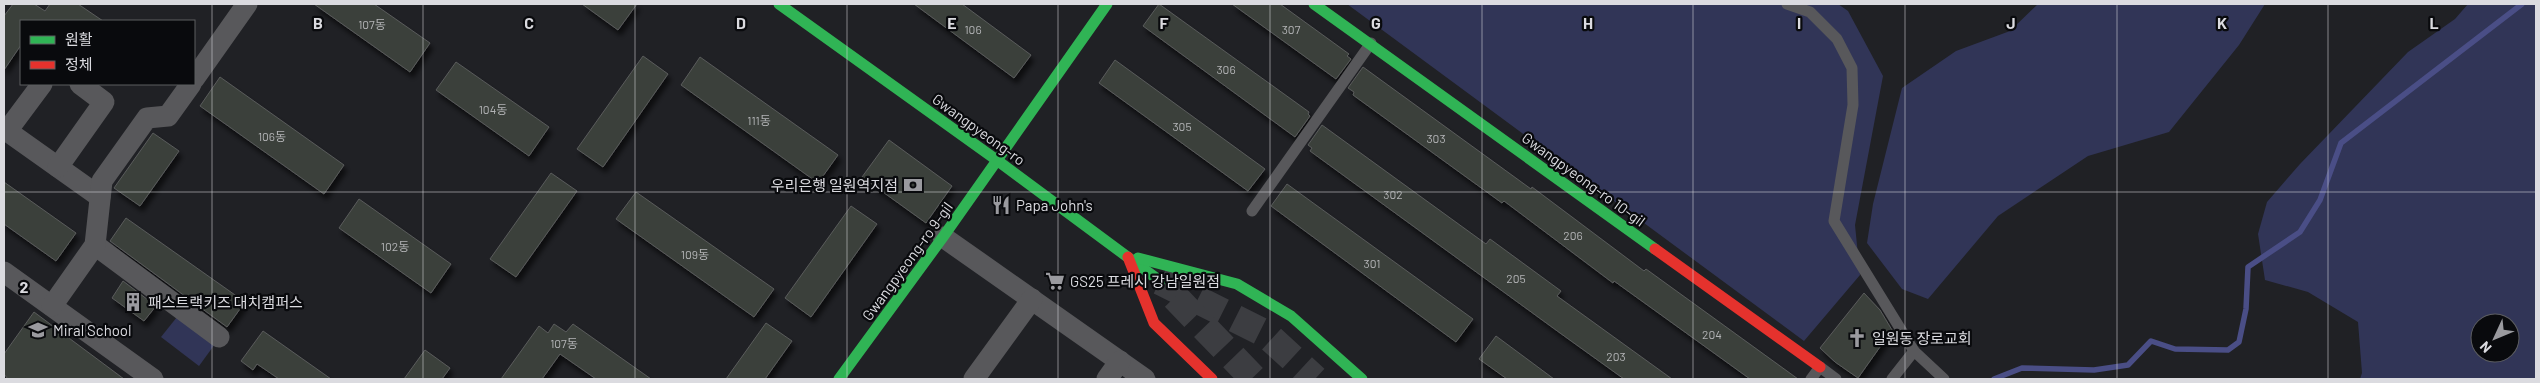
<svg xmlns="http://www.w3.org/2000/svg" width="2540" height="383" viewBox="0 0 2540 383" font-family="Barlow,'Noto Sans KR',sans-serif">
<defs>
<filter id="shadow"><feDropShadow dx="3" dy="5.5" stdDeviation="2.5" flood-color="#0009"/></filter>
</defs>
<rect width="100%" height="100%" fill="#202125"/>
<!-- green -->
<g fill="#313557" fill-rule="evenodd">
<polygon points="1347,4 1838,4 1848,11 1883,76 1855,225 1860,275 1804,341"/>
<polygon points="2038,4 2265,4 2239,45 2169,132 2088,156 1998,216 1928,299 1902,289 1867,243 1873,204 1902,88 1956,51 2010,31"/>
<path d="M2468,4H2536V379H2360L2362,373L2358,322L2308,292L2265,280L2258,234L2267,202L2300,164L2408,52L2455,19ZM2480,323H2510V353H2480Z"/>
<polygon points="177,317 215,344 199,366 161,337"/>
</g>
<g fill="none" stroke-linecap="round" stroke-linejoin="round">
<!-- stream -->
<polyline stroke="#4a4e86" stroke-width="5.5" points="1994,379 2022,368 2094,370 2128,365 2151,341 2175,349 2228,350 2239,342 2246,309 2248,267 2300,232 2320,200 2341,143 2522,4"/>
</g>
<!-- building -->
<g fill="#3a413a" stroke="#5a5b5c" filter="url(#shadow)">
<polygon points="13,4 34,4 45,11 50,4 78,4 103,21 21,21 21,45 4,70 4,16"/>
<polygon points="314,4 374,4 430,43 410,72"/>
<polygon points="582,4 637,4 618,30"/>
<polygon points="914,4 962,4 1031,55 1014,78"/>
<polygon points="1159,4 1309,112 1308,114 1310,116 1295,137 1143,26"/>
<polygon points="1232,4 1280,4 1349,54 1347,56 1351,59 1336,79"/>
<polygon points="643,56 668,74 603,167 577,149"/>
<polygon points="700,57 838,155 818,183 681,85"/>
<polygon points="1115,60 1265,169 1248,191 1099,83"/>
<polygon points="456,62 549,127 529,156 436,90"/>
<polygon points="1363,67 1531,189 1532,187 1644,271 1646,269 1798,379 1750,379 1614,281 1613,283 1504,201 1502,203 1353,95 1354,92 1348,88"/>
<polygon points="220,77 344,165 324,194 200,106"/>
<polygon points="1322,125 1486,244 1490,239 1561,291 1557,296 1672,379 1624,379 1560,333 1310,151 1312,148 1308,145"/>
<polygon points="153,133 179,151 140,206 114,188"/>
<polygon points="889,140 952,186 926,223 862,177"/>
<polygon points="551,173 577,191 516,277 490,259"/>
<polygon points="4,182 76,233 56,261 4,224"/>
<polygon points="1287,184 1473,319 1456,342 1271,206"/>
<polygon points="636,192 774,289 754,317 616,219"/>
<polygon points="359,199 451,264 431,293 339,228"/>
<polygon points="851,206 877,224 811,317 785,298"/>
<polygon points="126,218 245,302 227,327 110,241"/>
<polygon points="123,281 156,306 144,321 112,298"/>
<polygon points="1864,293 1880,310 1892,330 1858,378 1835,362 1820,348"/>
<polygon points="34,312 124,379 8,379 4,374 4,354"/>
<polygon points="766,323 792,341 765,379 726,379"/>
<polygon points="554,324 566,332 573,324 651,379 596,379 560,354 542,379 501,379 539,326 548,333"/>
<polygon points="263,331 331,379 279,379 257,364 253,370 241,361"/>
<polygon points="1496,336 1554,379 1507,379 1479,359"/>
<polygon points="425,350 450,368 442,379 404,379"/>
</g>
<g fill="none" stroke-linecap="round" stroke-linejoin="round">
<!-- primary-tunnel -->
<g stroke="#3c3d41" stroke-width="28" stroke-dasharray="28 14" stroke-linecap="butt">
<polyline points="1160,281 1266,334 1315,379"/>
<polyline points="1175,297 1254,379"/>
</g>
<!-- lane -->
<g stroke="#58585b" stroke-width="11">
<polyline points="1787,4 1810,12 1837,39 1852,68 1853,105 1834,221 1914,351"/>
<polyline points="1252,211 1371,43"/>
<polyline points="1811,379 1820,367 1836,379"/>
<polyline points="1892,379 1914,351 1944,379"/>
</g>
<!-- street -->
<g stroke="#58585b" stroke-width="21">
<polyline points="194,79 247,4"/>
<polyline points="42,84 7,131 100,197"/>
<polyline points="58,167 104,102 80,84"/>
<polyline points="943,237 1145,379"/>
<polyline points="95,245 219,337"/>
<polyline points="4,272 153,379"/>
<polyline points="52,306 95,245 102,181 147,118 168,116 191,84"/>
<polyline points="974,379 1032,299"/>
<polyline points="1107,379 1120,361"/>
</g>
<!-- fast -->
<g stroke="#30b455" stroke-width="11">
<polyline points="779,4 998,161 1160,281"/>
<polyline points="1314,4 1655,249"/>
<polyline points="1138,258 1237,284 1291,316 1362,379"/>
<polyline points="839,379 943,237 1107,4"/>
</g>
<!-- jam -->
<g stroke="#e5322d" stroke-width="11">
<polyline points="1655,249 1820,367"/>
<polyline points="1128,257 1154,323 1212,379"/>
</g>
</g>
<!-- grid -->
<path fill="none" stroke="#dbdbe0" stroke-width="1" stroke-opacity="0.55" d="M212,4V379M423,4V379M635,4V379M847,4V379M1058,4V379M1270,4V379M1482,4V379M1693,4V379M1905,4V379M2117,4V379M2328,4V379M4,192H2536"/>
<!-- icons -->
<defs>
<g id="bank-bare" transform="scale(1.5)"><path d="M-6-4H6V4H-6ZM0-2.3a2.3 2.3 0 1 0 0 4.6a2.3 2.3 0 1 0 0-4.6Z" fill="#9a9a9f" stroke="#090a0d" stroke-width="2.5" paint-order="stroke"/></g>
<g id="restaurant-bare" transform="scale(1.5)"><path d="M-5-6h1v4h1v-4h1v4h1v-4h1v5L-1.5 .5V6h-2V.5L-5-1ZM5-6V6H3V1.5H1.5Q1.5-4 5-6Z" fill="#9a9a9f" stroke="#090a0d" stroke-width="2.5" paint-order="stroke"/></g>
<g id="supermarket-bare" transform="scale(1.5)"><path d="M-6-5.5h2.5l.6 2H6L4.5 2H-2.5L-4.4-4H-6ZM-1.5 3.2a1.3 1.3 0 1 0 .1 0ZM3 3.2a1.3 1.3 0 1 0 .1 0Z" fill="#9a9a9f" stroke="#090a0d" stroke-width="2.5" paint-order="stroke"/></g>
<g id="building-bare" transform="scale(1.5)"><path d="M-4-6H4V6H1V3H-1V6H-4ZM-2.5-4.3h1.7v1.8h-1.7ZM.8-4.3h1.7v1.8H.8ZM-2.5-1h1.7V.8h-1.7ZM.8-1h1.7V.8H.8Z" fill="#9a9a9f" stroke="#090a0d" stroke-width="2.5" paint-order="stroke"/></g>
<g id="school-bare" transform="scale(1.5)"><path d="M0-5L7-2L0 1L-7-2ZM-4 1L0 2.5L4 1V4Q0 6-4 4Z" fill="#9a9a9f" stroke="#090a0d" stroke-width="2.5" paint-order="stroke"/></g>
<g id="church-bare" transform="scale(1.5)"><path d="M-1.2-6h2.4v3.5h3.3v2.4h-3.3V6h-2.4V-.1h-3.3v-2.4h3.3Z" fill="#9a9a9f" stroke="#090a0d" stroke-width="2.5" paint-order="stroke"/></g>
</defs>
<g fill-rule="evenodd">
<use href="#bank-bare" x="913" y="185"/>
<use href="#restaurant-bare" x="1001" y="205"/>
<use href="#supermarket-bare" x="1055" y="281"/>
<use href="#building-bare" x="133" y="302"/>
<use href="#school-bare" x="38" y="330"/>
<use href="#church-bare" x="1857" y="338"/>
</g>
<g text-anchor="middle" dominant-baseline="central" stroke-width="4.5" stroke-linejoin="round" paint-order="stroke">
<!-- number labels -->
<g font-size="12" fill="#b3b4b6">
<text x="372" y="24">107동</text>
<text x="973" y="29">106</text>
<text x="1291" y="29">307</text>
<text x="1226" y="69">306</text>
<text x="493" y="109">104동</text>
<text x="759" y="120">111동</text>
<text x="1182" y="126">305</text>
<text x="272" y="136">106동</text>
<text x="1436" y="138">303</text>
<text x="1393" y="194">302</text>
<text x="1573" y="235">206</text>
<text x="395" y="246">102동</text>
<text x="695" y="254">109동</text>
<text x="1372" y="263">301</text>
<text x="1516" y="278">205</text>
<text x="1712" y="334">204</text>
<text x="564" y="343">107동</text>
<text x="1616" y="356">203</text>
</g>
<!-- street labels -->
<g font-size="15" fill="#dbdbe0" stroke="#090a0d">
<text transform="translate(979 129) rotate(36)">Gwangpyeong-ro</text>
<text transform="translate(1584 179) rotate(36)">Gwangpyeong-ro 10-gil</text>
<text transform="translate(907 261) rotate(-54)">Gwangpyeong-ro 9-gil</text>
</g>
<!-- poi labels -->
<g font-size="15" fill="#dbdbe0" stroke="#090a0d" text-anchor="start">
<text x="898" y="185" text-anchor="end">우리은행 일원역지점</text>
<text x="1016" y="205">Papa John's</text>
<text x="1070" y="281">GS25 프레시 강남일원점</text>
<text x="148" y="302">패스트랙키즈 대치캠퍼스</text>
<text x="53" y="330">Miral School</text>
<text x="1872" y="338">일원동 장로교회</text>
</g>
</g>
<g font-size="16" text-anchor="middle" font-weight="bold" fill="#dbdbe0" stroke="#090a0d" stroke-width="4.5" stroke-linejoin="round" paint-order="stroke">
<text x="318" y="29">B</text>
<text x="529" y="29">C</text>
<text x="741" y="29">D</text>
<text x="952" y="29">E</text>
<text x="1164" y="29">F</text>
<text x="1376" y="29">G</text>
<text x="1588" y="29">H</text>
<text x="1799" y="29">I</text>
<text x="2011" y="29">J</text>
<text x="2222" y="29">K</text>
<text x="2434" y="29">L</text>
<text x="24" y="293">2</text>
</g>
<!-- border -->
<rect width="2540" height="383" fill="none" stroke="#dbdbe0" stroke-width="10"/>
<!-- legend -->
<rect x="20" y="20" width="175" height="65" fill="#090a0d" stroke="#5d5e61"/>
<rect x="30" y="36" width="25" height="8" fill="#30b455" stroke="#5d5e61"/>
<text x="65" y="45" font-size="15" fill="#dbdbe0">원활</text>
<rect x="30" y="61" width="25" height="8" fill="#e5322d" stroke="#5d5e61"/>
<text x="65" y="70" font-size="15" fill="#dbdbe0">정체</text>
<!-- north arrow -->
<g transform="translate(2495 338) rotate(226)"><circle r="24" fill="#090a0d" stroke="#5d5e61"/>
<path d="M0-4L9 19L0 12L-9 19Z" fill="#9a9a9f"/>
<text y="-8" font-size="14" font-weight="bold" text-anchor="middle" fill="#dbdbe0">N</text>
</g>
</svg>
